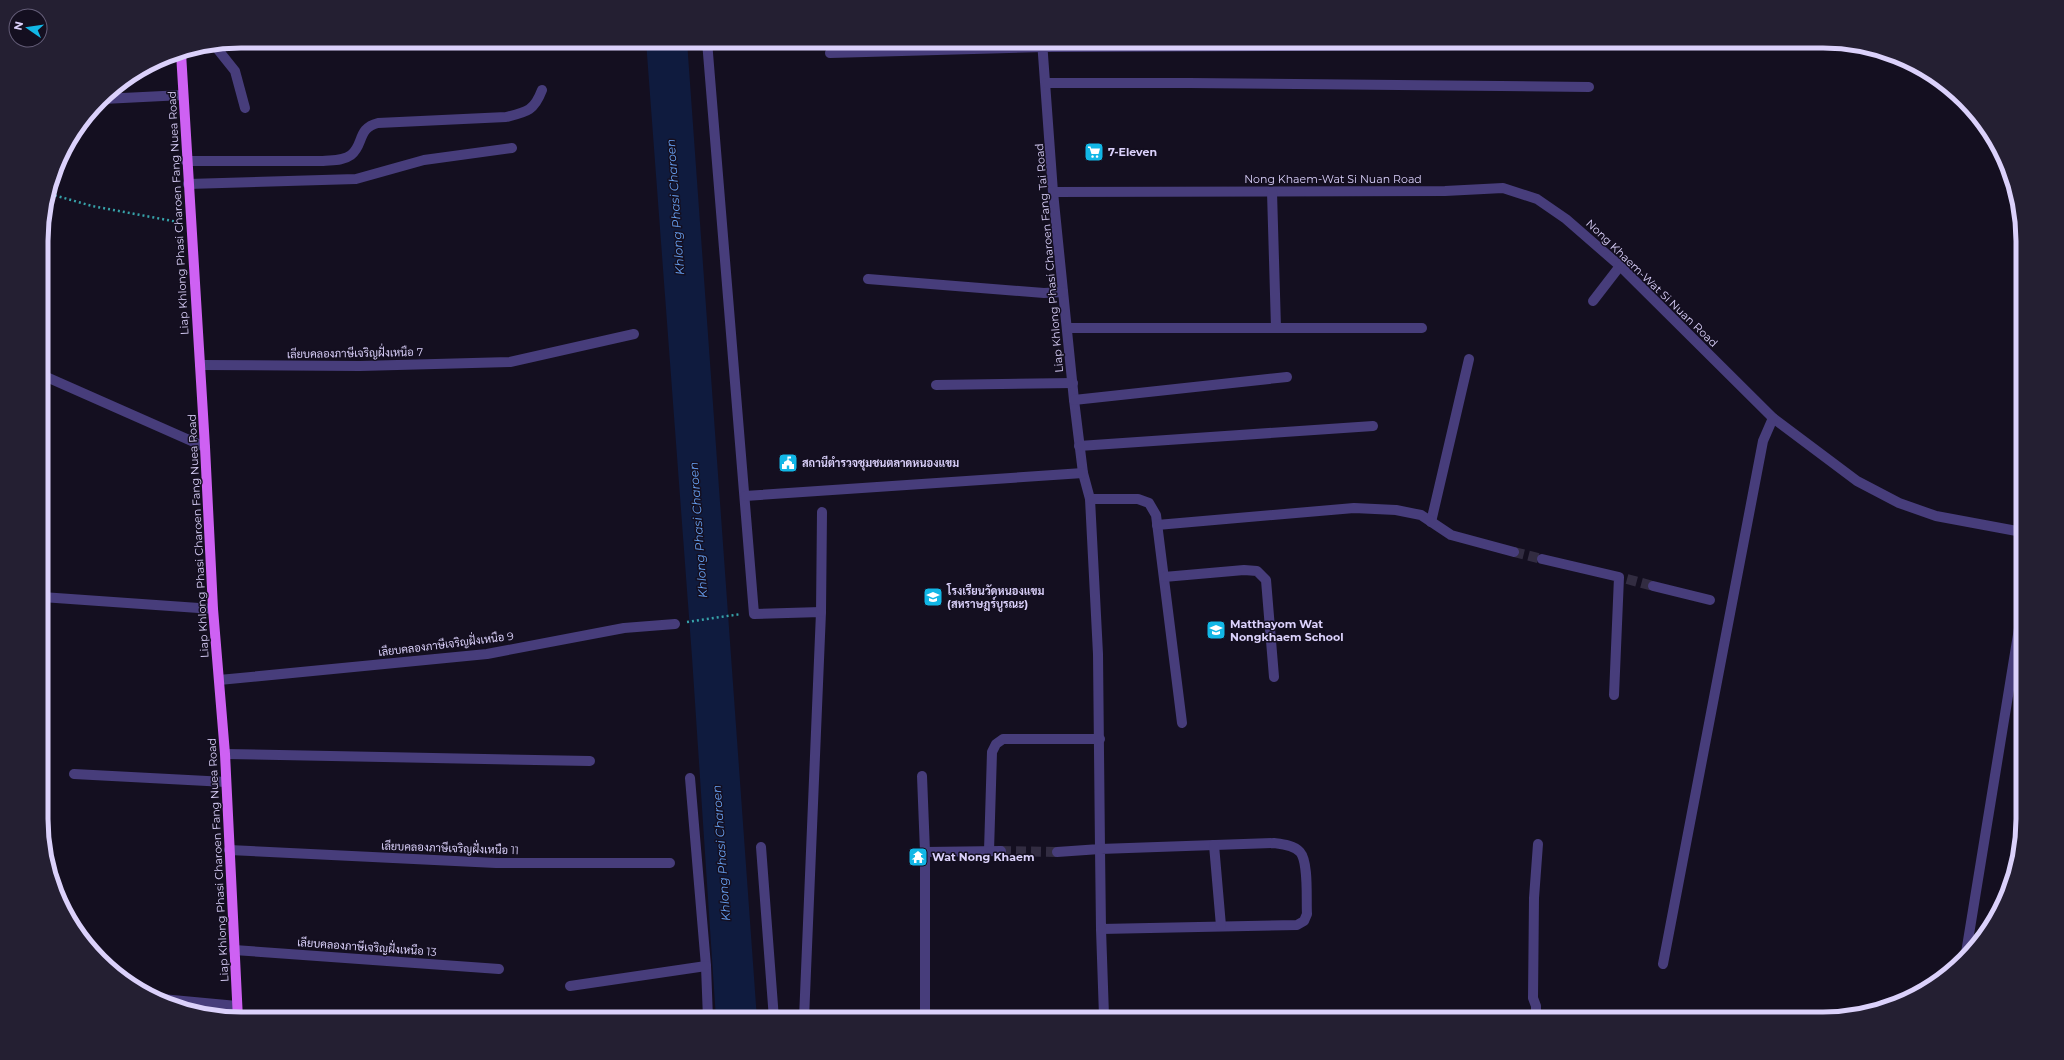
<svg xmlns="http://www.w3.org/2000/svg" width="2064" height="1060" viewBox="0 0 2064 1060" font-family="Montserrat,Sarabun,sans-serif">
<rect width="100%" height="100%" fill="#140f20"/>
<!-- water -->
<polygon fill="#0f1b3e" points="646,41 687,41 757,1019 716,1019 692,657"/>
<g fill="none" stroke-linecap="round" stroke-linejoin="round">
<!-- minor-tunnel -->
<g stroke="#322c41" stroke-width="10" stroke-dasharray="10 5" stroke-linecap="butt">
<polyline points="1514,552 1542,559"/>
<polyline points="1627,579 1653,586"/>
<polyline points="1001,851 1057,852"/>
</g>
<!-- path -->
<g stroke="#37a2a9" stroke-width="2.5" stroke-dasharray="2 3" stroke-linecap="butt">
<polyline points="50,194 92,206 178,222"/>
<polyline points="687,622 741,614"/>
</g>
<!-- minor -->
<g stroke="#473d7b" stroke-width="10">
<polyline points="707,41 754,614 821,612 804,1019"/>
<polyline points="1042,41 1053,192 1074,400 1083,473 1090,499 1098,654 1100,849 1057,852"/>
<polyline points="215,46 235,71 245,108"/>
<polyline points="830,53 1043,47 1459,45 1477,41"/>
<polyline points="1046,83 1189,83 1589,87"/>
<polyline points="103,99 183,95"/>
<path d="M186,161H323C332,160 343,161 351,155C364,145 357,128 378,123L506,117C527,112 534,111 542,90"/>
<polyline points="188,184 356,179 424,160 512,148"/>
<polyline points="1053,192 1445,191 1503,188 1537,199 1566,219 1620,266 1773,418 1857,481 1899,503 1936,516 2022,532"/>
<polyline points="1272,192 1276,328"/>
<polyline points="868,279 1044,293 1063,292"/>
<polyline points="1593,301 1620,266"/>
<polyline points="1067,328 1422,328"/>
<polyline points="200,365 360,366 510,362 634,334"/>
<polyline points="42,375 205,447"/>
<polyline points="936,385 1073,383"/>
<polyline points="1074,400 1287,377"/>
<polyline points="1079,446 1373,426"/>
<polyline points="745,496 1083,473"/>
<polyline points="1090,499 1138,499 1149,503 1156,515 1182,723"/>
<polyline points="1431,522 1469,359"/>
<polyline points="1157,525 1354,508 1396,510 1421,515 1451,535 1514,552"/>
<polyline points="1542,559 1619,577 1614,695"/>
<polyline points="1164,577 1244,570 1257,571 1266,580 1274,677"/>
<polyline points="1653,586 1710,600"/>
<polyline points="42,597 213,609"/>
<polyline points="821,612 822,512"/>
<polyline points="219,680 487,654 624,628 675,624"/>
<polyline points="225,754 590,761"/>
<polyline points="74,774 226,782"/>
<polyline points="922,776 925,852"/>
<polyline points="690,778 706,966 708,1019"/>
<path d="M1274,843C1282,844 1294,845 1300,852C1309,862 1306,900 1307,914L1304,921L1297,925L1101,929L1100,849Z"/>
<polyline points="1214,845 1221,926"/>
<polyline points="761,847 774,1019"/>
<polyline points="229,850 496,863 670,863"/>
<polyline points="989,851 992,752 996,744 1003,739 1100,739"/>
<polyline points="234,950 499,969"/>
<polyline points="1965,959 2022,610"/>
<polyline points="1663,964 1763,441 1773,418"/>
<polyline points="570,986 706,966"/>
<polyline points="151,998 237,1006"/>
<polyline points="925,1019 925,852 1001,851"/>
<polyline points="1032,1019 1104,1016 1101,929"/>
<polyline points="1536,1019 1536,1006 1533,998 1534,898 1538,844"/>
</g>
<!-- major -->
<polyline stroke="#ce61f3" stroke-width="10" points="181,53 205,447 213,609 225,754 238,1019"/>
</g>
<!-- icons -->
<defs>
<g id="supermarket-square" transform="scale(1)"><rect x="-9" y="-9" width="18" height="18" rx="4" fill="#12b7e6" stroke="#140f20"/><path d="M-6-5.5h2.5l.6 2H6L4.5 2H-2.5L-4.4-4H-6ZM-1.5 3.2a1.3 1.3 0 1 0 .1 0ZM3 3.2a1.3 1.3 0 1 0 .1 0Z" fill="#fff"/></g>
<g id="civic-square" transform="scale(1)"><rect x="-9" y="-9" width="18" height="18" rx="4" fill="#12b7e6" stroke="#140f20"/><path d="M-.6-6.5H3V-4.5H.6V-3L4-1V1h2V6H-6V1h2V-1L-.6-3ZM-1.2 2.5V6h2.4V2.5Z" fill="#fff"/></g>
<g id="school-square" transform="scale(1)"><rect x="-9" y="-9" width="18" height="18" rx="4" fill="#12b7e6" stroke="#140f20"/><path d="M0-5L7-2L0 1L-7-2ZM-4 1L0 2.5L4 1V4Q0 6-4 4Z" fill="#fff"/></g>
<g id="temple-square" transform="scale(1)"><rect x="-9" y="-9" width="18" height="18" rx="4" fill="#12b7e6" stroke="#140f20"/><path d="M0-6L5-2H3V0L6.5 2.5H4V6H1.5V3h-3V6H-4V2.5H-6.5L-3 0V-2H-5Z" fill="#fff"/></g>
</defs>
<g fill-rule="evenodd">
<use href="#supermarket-square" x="1094" y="152"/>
<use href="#civic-square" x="788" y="463"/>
<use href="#school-square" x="933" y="597"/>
<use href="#school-square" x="1216" y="630"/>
<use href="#temple-square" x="918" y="857"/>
</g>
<g text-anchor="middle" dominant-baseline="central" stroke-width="3" stroke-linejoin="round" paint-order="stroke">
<!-- poi labels -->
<g font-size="11" font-weight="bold" fill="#dbd1fb" stroke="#140f20" text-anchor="start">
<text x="1108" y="152">7-Eleven</text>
<text x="802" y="463">สถานีตำรวจชุมชนตลาดหนองแขม</text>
<text x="947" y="591">โรงเรียนวัดหนองแขม<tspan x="947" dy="13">(สหราษฎร์บูรณะ)</tspan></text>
<text x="1230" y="624">Matthayom Wat<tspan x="1230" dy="13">Nongkhaem School</tspan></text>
<text x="932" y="857">Wat Nong Khaem</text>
</g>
<!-- street labels -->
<g font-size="11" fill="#dbd1fb" stroke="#140f20">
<text x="1333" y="179">Nong Khaem-Wat Si Nuan Road</text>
<text transform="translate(178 213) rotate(-93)">Liap Khlong Phasi Charoen Fang Nuea Road</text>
<text transform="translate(1049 258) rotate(-95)">Liap Khlong Phasi Charoen Fang Tai Road</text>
<text transform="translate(1652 283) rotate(44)">Nong Khaem-Wat Si Nuan Road</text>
<text transform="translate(355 353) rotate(-1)">เลียบคลองภาษีเจริญฝั่งเหนือ 7</text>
<text transform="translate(198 536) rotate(-93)">Liap Khlong Phasi Charoen Fang Nuea Road</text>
<text transform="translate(446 644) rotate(-7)">เลียบคลองภาษีเจริญฝั่งเหนือ 9</text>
<text transform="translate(450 848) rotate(2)">เลียบคลองภาษีเจริญฝั่งเหนือ 11</text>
<text transform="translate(218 860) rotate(-93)">Liap Khlong Phasi Charoen Fang Nuea Road</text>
<text transform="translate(367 947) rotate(4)">เลียบคลองภาษีเจริญฝั่งเหนือ 13</text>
</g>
<!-- water labels -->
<g font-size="12" font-style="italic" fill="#67a1f3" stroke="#140f20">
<text transform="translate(675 207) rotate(-94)">Khlong Phasi Charoen</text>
<text transform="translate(698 530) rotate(-94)">Khlong Phasi Charoen</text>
<text transform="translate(721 853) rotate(-94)">Khlong Phasi Charoen</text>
</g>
</g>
<!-- crop -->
<path d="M0 0H2064V1060H0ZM241 48H1823A193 193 0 0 1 2016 241V819A193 193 0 0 1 1823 1012H241A193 193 0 0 1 48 819V241A193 193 0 0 1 241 48Z" fill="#241f32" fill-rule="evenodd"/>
<path fill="none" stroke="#dbd1fb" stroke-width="5" d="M241 48H1823A193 193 0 0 1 2016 241V819A193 193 0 0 1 1823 1012H241A193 193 0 0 1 48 819V241A193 193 0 0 1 241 48Z"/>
<!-- north arrow -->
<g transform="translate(28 28) rotate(283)"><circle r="19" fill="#140f20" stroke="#645d78"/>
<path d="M0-3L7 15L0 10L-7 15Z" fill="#12b7e6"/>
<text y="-6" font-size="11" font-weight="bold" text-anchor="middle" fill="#dbd1fb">N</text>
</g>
</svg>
